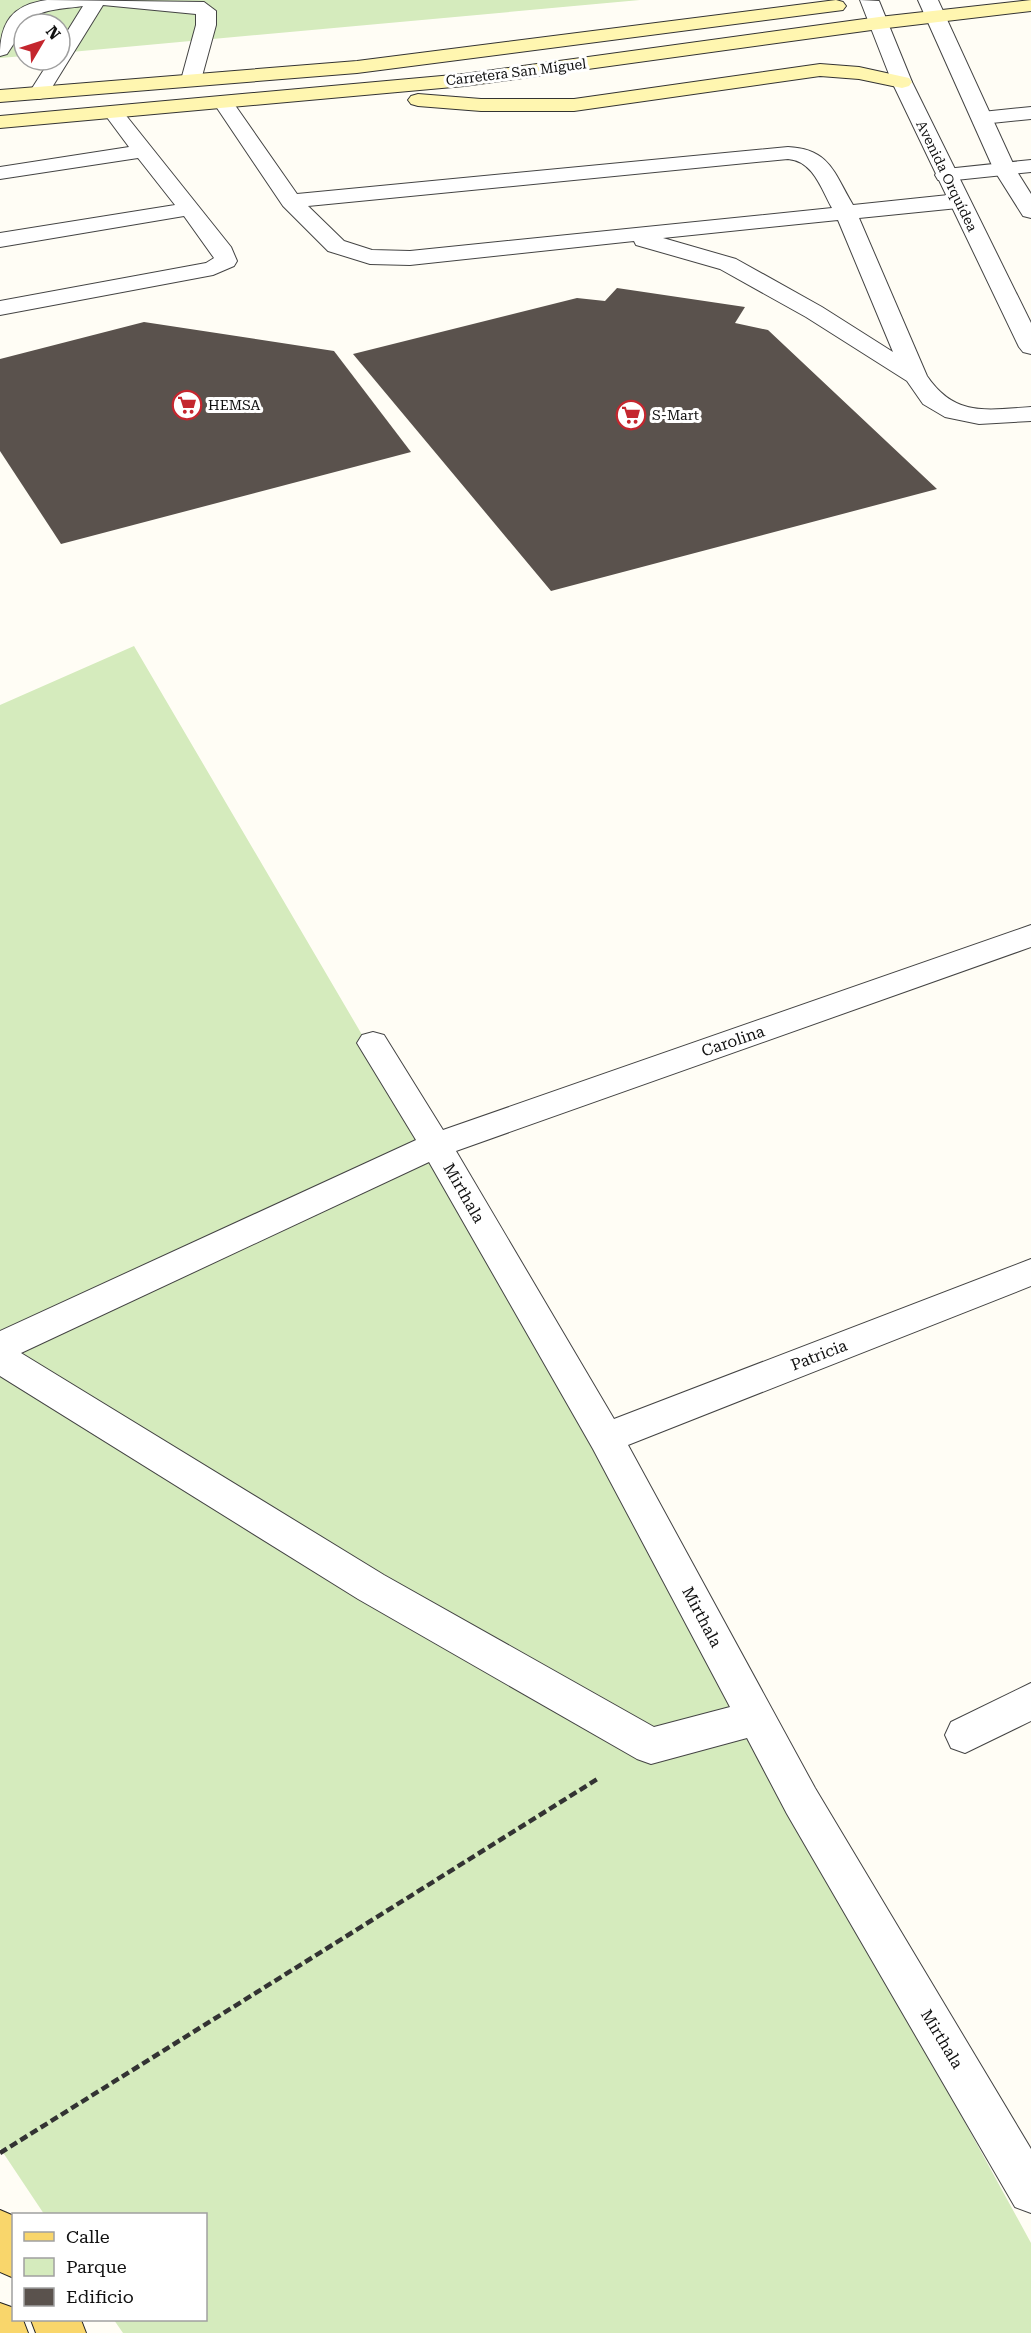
<svg xmlns="http://www.w3.org/2000/svg" width="1031" height="2333" viewBox="0 0 1031 2333" font-family="'Roboto Serif',serif">
<rect width="100%" height="100%" fill="#fffdf5"/>
<!-- green -->
<g fill="#d5ebbd">
<polygon points="0,0 640,0 60,53 60,24 24,24 24,56 0,58"/>
<polygon points="134,646 473,1224 1031,2243 1031,2333 123,2333 114,2320 206,2320 206,2214 44,2214 0,2148 0,705"/>
</g>
<!-- building -->
<g fill="#5a524d">
<polygon points="617,288 745,307 735,323 768,330 937,489 551,591 353,354 577,298 605,301"/>
<polygon points="144,322 334,351 411,452 61,544 0,451 0,359"/>
</g>
<g fill="none" stroke-linecap="round" stroke-linejoin="round">
<!-- service casing -->
<g stroke="#444" stroke-width="2">
<g id="service">
<path d="M47,0L204,2L216,11V25L201,80L198,84H184L181,80L196,25V14L103,5L46,97L39,99L32,97L29,93L50,60H60V43L83,6C65,9 37,8 27,24H24V28L7,54L0,56C0,22 12,5 47,0Z"/>
<path d="M223,96L230,98L297,194L788,147C830,149 834,173 853,205L958,194L966,196L969,201L966,206L958,208L859,218L927,376C955,417 986,410 1031,407V421L979,424L945,417L923,404L907,381L806,317L720,269L636,245L634,241L410,265L370,264L328,251L283,206L213,102L216,98ZM788,159C813,161 821,188 832,208L410,251L372,250L344,241L308,206ZM838,220L893,352L822,307L736,259L663,238Z"/>
<polygon points="113,106 120,108 231,247 237,261 234,266 213,275 0,315 0,301 206,263 214,258 184,216 0,247 0,233 175,205 138,158 0,179 0,167 129,147 103,112 106,108"/>
<polygon points="1031,107 1031,119 982,124 975,122 972,118 975,114 982,112"/>
</g>
</g>
<!-- minor casing -->
<g stroke="#444" stroke-width="2">
<g id="minor">
<polygon points="1031,160 1031,172 946,181 938,180 935,175 938,170 946,169"/>
<path d="M1031,925V947L456,1151L614,1419L1031,1259V1286L628,1445L815,1788L1031,2149V2213L1015,2207L787,1814L747,1738L651,1764L637,1759L358,1599L0,1376V1331L416,1140L357,1043L362,1035L373,1032L384,1035L443,1130ZM429,1162L593,1449L730,1707L654,1727L384,1575L21,1353Z"/>
<polygon points="1031,1683 1031,1721 965,1753 951,1748 945,1735 951,1722"/>
</g>
</g>
<!-- tertiary casing -->
<g stroke="#444" stroke-width="2">
<g id="tertiary">
<polygon points="860,0 879,1 912,82 1031,323 1031,354 1023,352 1019,347 892,82"/>
<polygon points="918,0 938,0 1016,170 1031,194 1031,218 1023,216 994,170"/>
</g>
</g>
<!-- secondary casing -->
<g stroke="#333" stroke-width="2">
<g id="secondary">
<polygon points="836,0 843,2 846,6 843,10 357,73 0,102 0,90 357,61"/>
<polygon points="1031,0 1031,11 879,29 464,86 0,128 0,116 464,74 879,17"/>
<polygon points="820,64 859,67 909,78 912,82 909,86 902,88 859,79 820,76 574,111 481,111 418,106 411,104 408,100 411,96 418,94 481,99 574,99"/>
</g>
</g>
<!-- primary casing -->
<g stroke="#222" stroke-width="2">
<g id="primary">
<polygon points="0,2210 14,2216 14,2278 0,2272"/>
<polygon points="0,2303 14,2308 14,2320 23,2320 28,2333 0,2333"/>
<polygon points="31,2320 81,2320 86,2333 36,2333"/>
</g>
</g>
<!-- path -->
<polyline stroke="#333" stroke-width="4.5" stroke-dasharray="8 4" stroke-linecap="butt" points="0,2153 599,1778"/>
<!-- service -->
<use href="#service" fill="#fff" fill-rule="evenodd"/>
<!-- minor -->
<use href="#minor" fill="#fff" fill-rule="evenodd"/>
<!-- tertiary -->
<use href="#tertiary" fill="#fff" fill-rule="evenodd"/>
<!-- secondary -->
<use href="#secondary" fill="#fff6b0" fill-rule="evenodd"/>
<!-- primary -->
<use href="#primary" fill="#f9d66b" fill-rule="evenodd"/>
</g>
<!-- icons -->
<defs>
<g id="supermarket-ring" transform="scale(1.5)"><circle r="9.5" fill="#fff" stroke="#c4262e" stroke-width="1.5"/><path d="M-6-5.5h2.5l.6 2H6L4.5 2H-2.5L-4.4-4H-6ZM-1.5 3.2a1.3 1.3 0 1 0 .1 0ZM3 3.2a1.3 1.3 0 1 0 .1 0Z" fill="#c4262e"/></g>
</defs>
<g fill-rule="evenodd">
<use href="#supermarket-ring" x="187" y="405"/>
<use href="#supermarket-ring" x="631" y="415"/>
</g>
<g text-anchor="middle" dominant-baseline="central" stroke-width="6" stroke-linejoin="round" paint-order="stroke">
<!-- far-street labels -->
<g font-size="14" fill="#111" stroke="#fff">
<text transform="translate(516 72) rotate(-7)">Carretera San Miguel</text>
<text transform="translate(947 176) rotate(64)">Avenida Orquídea</text>
</g>
<!-- far-poi labels -->
<g font-size="14" fill="#111" stroke="#fff" text-anchor="start">
<text x="208" y="405">HEMSA</text>
<text x="652" y="415">S-Mart</text>
</g>
<!-- street labels -->
<g font-size="16" fill="#111" stroke="#fff">
<text transform="translate(733 1041) rotate(-19)">Carolina</text>
<text transform="translate(464 1193) rotate(60)">Mirthala</text>
<text transform="translate(819 1355) rotate(-21)">Patricia</text>
<text transform="translate(702 1617) rotate(62)">Mirthala</text>
<text transform="translate(942 2039) rotate(59)">Mirthala</text>
</g>
</g>
<!-- legend -->
<rect x="12" y="2213" width="195" height="108" fill="#ffffff" stroke="#a0a0a0" stroke-width="1.5"/>
<rect x="24" y="2232" width="30" height="9" fill="#f9d66b" stroke="#a0a0a0" stroke-width="1.5"/>
<text x="66" y="2243" font-size="18" fill="#111111">Calle</text>
<rect x="24" y="2258" width="30" height="18" fill="#d5ebbd" stroke="#a0a0a0" stroke-width="1.5"/>
<text x="66" y="2273" font-size="18" fill="#111111">Parque</text>
<rect x="24" y="2288" width="30" height="18" fill="#5a524d" stroke="#a0a0a0" stroke-width="1.5"/>
<text x="66" y="2303" font-size="18" fill="#111111">Edificio</text>
<!-- north arrow -->
<g transform="translate(42 42) rotate(51)"><circle r="28" fill="#ffffff" stroke="#a0a0a0" stroke-width="1.5"/>
<path d="M0-4.5L10 22L0 15L-10 22Z" fill="#c4262e"/>
<text y="-9" font-size="16" font-weight="bold" text-anchor="middle" fill="#111111">N</text>
</g>
</svg>
